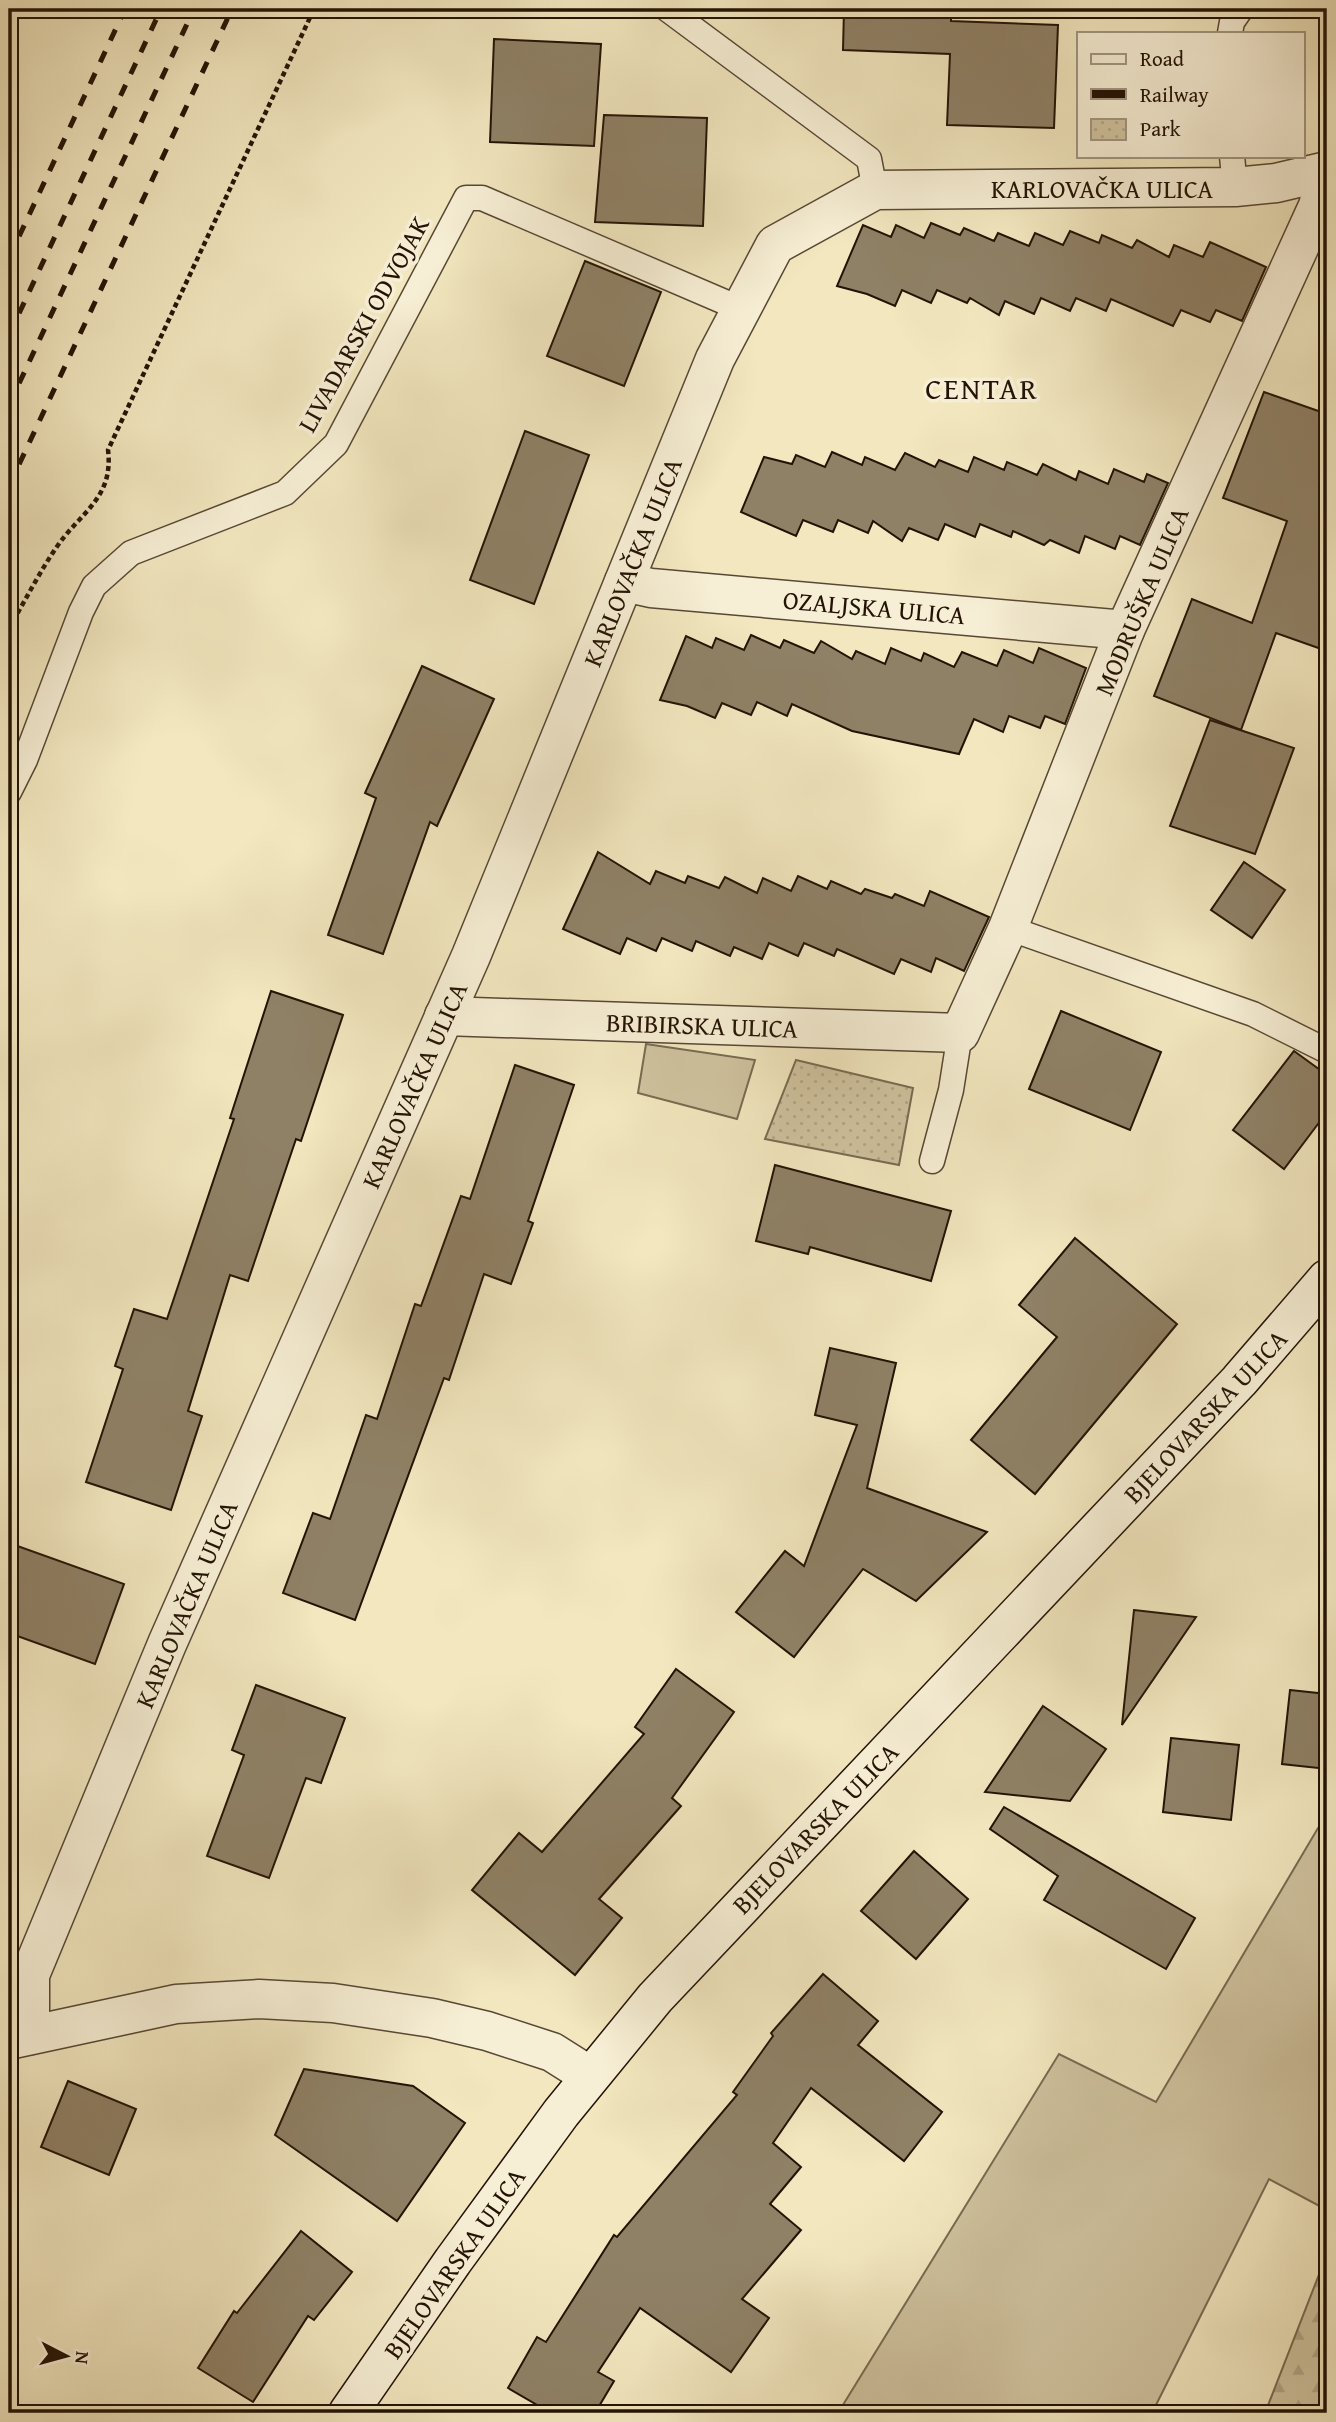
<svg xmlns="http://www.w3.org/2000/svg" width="1336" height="2422" viewBox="0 0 1336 2422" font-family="'Gentium Book Plus',serif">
<defs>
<pattern id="forest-firs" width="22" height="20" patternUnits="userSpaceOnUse" patternTransform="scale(1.75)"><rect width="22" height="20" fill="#cfc39f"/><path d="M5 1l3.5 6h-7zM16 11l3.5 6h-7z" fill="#b1a787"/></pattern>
<pattern id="park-dots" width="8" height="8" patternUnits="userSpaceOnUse" patternTransform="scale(1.75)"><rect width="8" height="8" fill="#cfc39f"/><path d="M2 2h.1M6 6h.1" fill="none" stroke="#b1a787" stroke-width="1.8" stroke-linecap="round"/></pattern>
</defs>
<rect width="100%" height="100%" fill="#f2e7bf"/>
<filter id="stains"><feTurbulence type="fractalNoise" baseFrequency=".00286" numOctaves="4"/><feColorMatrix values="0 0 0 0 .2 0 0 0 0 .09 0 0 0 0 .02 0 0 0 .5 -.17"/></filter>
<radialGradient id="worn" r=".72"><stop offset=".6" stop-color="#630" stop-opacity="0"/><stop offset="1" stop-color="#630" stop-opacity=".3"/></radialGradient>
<!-- green -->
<g fill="#cfc39f" stroke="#796b52" stroke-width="2">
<polygon points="646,1044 755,1060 737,1119 638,1093"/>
<polygon points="1318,1828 1327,1833 1327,2210 1269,2179 1152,2413 838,2413 1059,2054 1156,2102"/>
</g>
<!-- forest -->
<polygon fill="url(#forest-firs)" stroke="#796b52" stroke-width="2" points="1327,2254 1327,2413 1265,2413"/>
<!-- park -->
<polygon fill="url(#park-dots)" stroke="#796b52" stroke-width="2" points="796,1060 913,1088 899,1165 765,1139"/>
<!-- building -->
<g fill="#8f8166" stroke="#231305" stroke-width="2">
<polygon points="844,9 951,9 951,21 1058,25 1054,128 947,125 950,54 843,50"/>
<polygon points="494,39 601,44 594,146 490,142"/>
<polygon points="604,115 707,118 703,226 595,222"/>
<polygon points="931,223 960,235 964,228 994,241 998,233 1029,246 1035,233 1063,245 1070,231 1099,243 1102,235 1132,248 1137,240 1169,257 1174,245 1203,257 1210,242 1266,267 1242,321 1216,310 1210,322 1181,310 1173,326 1111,299 1106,311 1076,298 1070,311 1041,298 1034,314 1005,301 999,315 970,298 967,303 937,290 931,303 902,290 895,306 867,294 837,286 863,225 891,237 896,225 924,238"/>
<polygon points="585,261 661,292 624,386 547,356"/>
<polygon points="1264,392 1327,414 1327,651 1276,633 1241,730 1154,696 1192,599 1252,623 1287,521 1223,498"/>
<polygon points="525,431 589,455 534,604 470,580"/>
<polygon points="832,452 862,465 865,457 895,470 905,453 935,467 939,460 968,472 974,457 1004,470 1007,462 1037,475 1043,464 1076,480 1079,471 1108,484 1114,469 1144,482 1147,474 1168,483 1140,545 1120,536 1115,549 1085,536 1079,553 1050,540 1044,545 1013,531 1011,537 980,524 975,537 945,524 938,540 909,528 902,541 873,521 868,533 838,520 833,532 803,520 796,536 741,512 764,457 792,464 796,455 825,467"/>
<polygon points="751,635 780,648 784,640 814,653 821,641 852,659 856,651 885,664 891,648 921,661 924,653 954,667 962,652 997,666 1004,650 1033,663 1039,648 1086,668 1065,724 1045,716 1040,728 1009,716 1003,732 974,719 959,754 852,731 792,704 787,716 757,702 751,715 722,703 715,718 687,706 660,700 686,636 712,648 716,638 744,650"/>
<polygon points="422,666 494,699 437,826 430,822 383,954 328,935 376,798 365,793"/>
<polygon points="1210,720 1294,748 1255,854 1170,826"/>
<polygon points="598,852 650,884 656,871 685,883 688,876 719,888 725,877 757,893 763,878 791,891 798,876 827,889 831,881 861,894 865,889 892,898 895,894 924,906 930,891 989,917 964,971 936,958 931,972 901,959 894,974 837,949 834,956 804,943 798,956 769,943 762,959 734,947 730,956 696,941 692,951 662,938 656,951 627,938 620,954 563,929"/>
<polygon points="1244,862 1285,890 1252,938 1211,910"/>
<polygon points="271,991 343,1015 301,1141 296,1139 248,1281 230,1275 188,1411 202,1416 171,1510 86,1482 123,1369 115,1366 134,1309 167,1319 234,1119 230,1118"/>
<polygon points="1061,1011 1161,1052 1130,1130 1029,1089"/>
<polygon points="1294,1051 1327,1075 1327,1112 1284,1169 1233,1130"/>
<polygon points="515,1065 574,1085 528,1221 533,1223 511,1284 484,1274 449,1380 444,1378 355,1620 283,1593 313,1513 330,1519 366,1415 377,1419 415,1304 421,1306 461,1196 470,1199"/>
<polygon points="775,1165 951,1211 931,1281 810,1247 808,1254 756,1241"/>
<polygon points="1075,1238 1177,1324 1035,1494 971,1440 1057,1337 1019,1305"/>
<polygon points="830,1348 896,1363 867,1488 987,1532 916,1601 863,1569 794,1657 736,1612 785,1551 804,1566 857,1425 815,1415"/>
<polygon points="9,1543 124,1584 95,1664 9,1633"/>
<polygon points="1134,1610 1196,1617 1122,1725"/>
<polygon points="676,1669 734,1712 672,1798 681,1806 599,1899 622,1918 575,1975 472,1890 519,1833 542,1852 644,1734 635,1727"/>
<polygon points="256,1685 345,1718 321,1783 306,1778 269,1878 207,1856 244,1755 232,1750"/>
<polygon points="1290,1690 1327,1694 1327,1769 1282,1764"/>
<polygon points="1043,1706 1106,1749 1070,1801 985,1792"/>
<polygon points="1171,1738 1239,1745 1231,1820 1163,1812"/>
<polygon points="1004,1807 1195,1918 1166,1969 1044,1900 1058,1876 990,1829"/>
<polygon points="914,1851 968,1899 916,1959 861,1911"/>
<polygon points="823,1974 878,2021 858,2045 942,2112 904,2161 811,2088 773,2143 801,2167 770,2204 801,2230 742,2299 769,2318 731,2372 640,2308 598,2372 614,2381 595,2413 551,2413 508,2388 537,2337 546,2342 614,2235 617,2237 737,2095 733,2092 773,2036 771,2033"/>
<polygon points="304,2069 413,2086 465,2123 397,2221 275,2135"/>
<polygon points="68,2081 136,2109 109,2175 41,2147"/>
<polygon points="301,2231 352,2272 314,2320 308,2316 253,2402 198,2368 234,2311 237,2313"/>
</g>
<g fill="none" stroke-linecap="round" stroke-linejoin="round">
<!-- service casing -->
<g stroke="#574834" stroke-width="27">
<g id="service">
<polyline points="667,9 869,159 875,190"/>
<polyline points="1230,33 1232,22 1241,9"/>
<polyline points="1232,156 1235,187"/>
<polyline points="9,792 25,760 81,612 94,586 131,553 285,493 336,444 466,198 482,198 741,309"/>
<polyline points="1008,928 1253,1014 1327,1051"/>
<polyline points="932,1161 951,1090 960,1033"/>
</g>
</g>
<!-- minor casing -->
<g stroke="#574834" stroke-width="41">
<g id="minor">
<polyline points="624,582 651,588 1125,630"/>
<polyline points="444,1016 960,1033 1008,928 1125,630 1318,206 1326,172"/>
<polyline points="30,2035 30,1975 167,1644 471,956 715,359 775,245 875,190 1235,187 1276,183 1327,171"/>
</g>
</g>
<!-- tertiary casing -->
<g stroke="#574834" stroke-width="41">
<polyline id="tertiary" points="9,2040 176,2004 259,1999 333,2003 432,2018 487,2031 552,2052 590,2076"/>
</g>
<!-- secondary casing -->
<g stroke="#231305" stroke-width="41">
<polyline id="secondary" points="348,2413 453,2261 561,2113 655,1998 1239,1381 1327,1279"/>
</g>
<!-- path -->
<path stroke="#231305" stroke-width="4.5" stroke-dasharray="5 3.5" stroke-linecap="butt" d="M9,628C25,601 39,573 56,548C79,513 114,499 108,450L314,9"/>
<!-- service -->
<use href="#service" stroke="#f7efd5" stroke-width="24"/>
<!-- minor -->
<use href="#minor" stroke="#f7efd5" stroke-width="38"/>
<!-- tertiary -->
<use href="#tertiary" stroke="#f7efd5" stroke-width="38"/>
<!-- secondary -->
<use href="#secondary" stroke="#f7efd5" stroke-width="38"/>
<!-- rail -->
<g stroke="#231305" stroke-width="5" stroke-dasharray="12 12" stroke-linecap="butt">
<polyline points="9,258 125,9"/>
<polyline points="9,335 161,9"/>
<polyline points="9,405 194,9"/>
<polyline points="9,486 232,9"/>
</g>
</g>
<g text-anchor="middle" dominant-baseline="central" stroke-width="7" stroke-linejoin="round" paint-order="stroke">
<!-- street labels -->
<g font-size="26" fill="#231305" stroke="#f7efd5">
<text x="1102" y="188">KARLOVAČKA ULICA</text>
<text transform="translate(363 324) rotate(-61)">LIVADARSKI ODVOJAK</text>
<text transform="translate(632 562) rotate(-68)">KARLOVAČKA ULICA</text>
<text transform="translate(1141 601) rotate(-67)">MODRUŠKA ULICA</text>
<text transform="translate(874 607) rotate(5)">OZALJSKA ULICA</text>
<text transform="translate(702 1025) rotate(2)">BRIBIRSKA ULICA</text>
<text transform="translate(414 1085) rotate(-66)">KARLOVAČKA ULICA</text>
<text transform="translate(1205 1416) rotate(-47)">BJELOVARSKA ULICA</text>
<text transform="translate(186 1604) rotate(-67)">KARLOVAČKA ULICA</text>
<text transform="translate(815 1828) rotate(-46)">BJELOVARSKA ULICA</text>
<text transform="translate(454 2263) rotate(-55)">BJELOVARSKA ULICA</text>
</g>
<!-- quarter labels -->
<g font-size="30" letter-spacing="2" fill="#231305" stroke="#f7efd5">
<text x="982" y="388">CENTAR</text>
</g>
</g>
<!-- margin -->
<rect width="1336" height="2422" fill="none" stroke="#f2e7bf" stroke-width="35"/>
<rect x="10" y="10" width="1315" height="2401" fill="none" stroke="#231305" stroke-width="3.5"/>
<rect x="18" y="18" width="1301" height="2387" fill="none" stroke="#231305" stroke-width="2"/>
<!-- legend -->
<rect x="1077" y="32" width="228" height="126" fill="#f7efd5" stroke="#a29782" stroke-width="2"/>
<rect x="1091" y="54" width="35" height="10" fill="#f7efd5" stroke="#a29782" stroke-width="2"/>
<text x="1140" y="66" font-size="21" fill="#231305">Road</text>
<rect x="1091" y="89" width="35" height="10" fill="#231305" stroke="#a29782" stroke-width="2"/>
<text x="1140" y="102" font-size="21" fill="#231305">Railway</text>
<rect x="1091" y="119" width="35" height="21" fill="url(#park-dots)" stroke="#a29782" stroke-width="2"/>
<text x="1140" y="136" font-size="21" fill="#231305">Park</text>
<!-- north arrow -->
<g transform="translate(66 2356) rotate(96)" stroke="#f7efd5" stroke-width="5" paint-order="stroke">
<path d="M0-5L12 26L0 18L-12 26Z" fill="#231305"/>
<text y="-10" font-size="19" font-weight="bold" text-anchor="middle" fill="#231305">N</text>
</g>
<rect width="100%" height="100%" filter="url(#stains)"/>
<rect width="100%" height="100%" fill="url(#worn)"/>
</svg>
